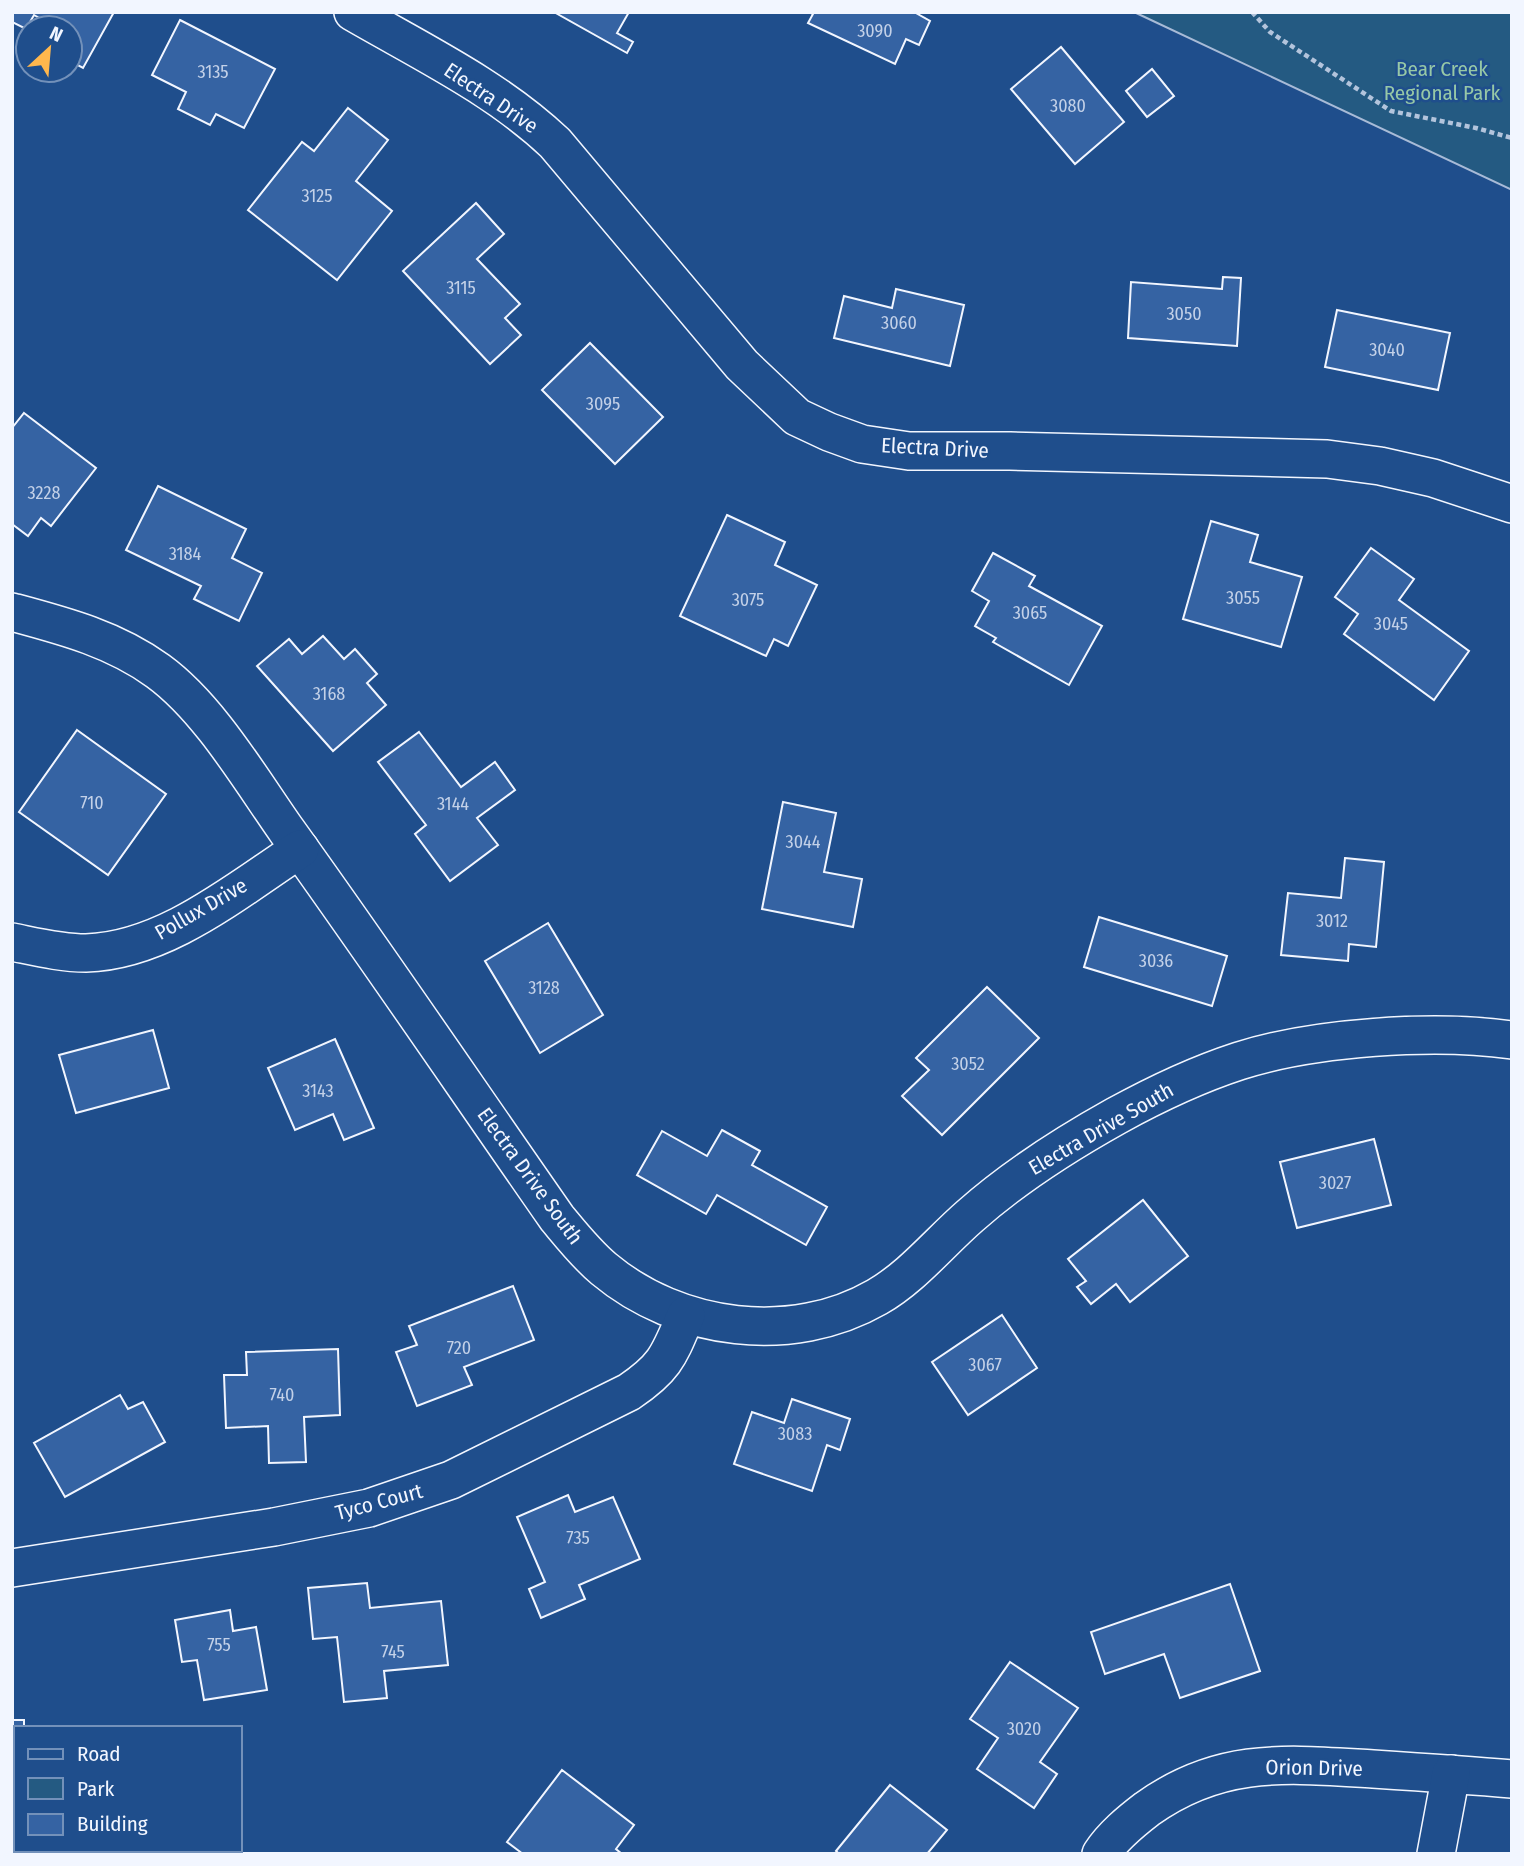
<svg xmlns="http://www.w3.org/2000/svg" width="1524" height="1866" viewBox="0 0 1524 1866" font-family="'Fira Sans Condensed',sans-serif">
<rect width="100%" height="100%" fill="#1f4e8c"/>
<!-- green -->
<polygon fill="#245a82" stroke="#a8bbd7" stroke-width="2" points="1134,12 1512,12 1512,190"/>
<!-- building -->
<g fill="#3563a3" stroke="#f2f6ff" stroke-width="2">
<polygon points="12,12 114,12 83,68 70,61 70,28 57,28 34,15 26,29 12,22"/>
<polygon points="554,12 629,12 617,33 633,42 627,53"/>
<polygon points="809,12 914,12 930,21 919,45 906,39 895,64 808,23 813,14"/>
<polygon points="180,20 275,69 244,128 216,114 210,125 178,109 186,92 152,75"/>
<polygon points="1061,47 1124,122 1075,164 1011,89"/>
<polygon points="1152,69 1174,96 1147,117 1126,91"/>
<polygon points="348,108 388,140 356,181 392,211 337,280 248,210 302,142 314,151"/>
<polygon points="476,203 504,234 477,259 520,304 505,318 521,335 490,364 403,271"/>
<polygon points="1223,277 1241,278 1237,346 1128,338 1131,282 1222,289"/>
<polygon points="896,289 964,305 950,366 834,338 844,296 892,308"/>
<polygon points="1337,310 1450,333 1438,390 1325,367"/>
<polygon points="590,343 663,417 615,464 542,390"/>
<polygon points="24,413 96,468 51,526 41,518 28,536 12,524 12,428"/>
<polygon points="158,486 246,529 232,558 262,573 239,621 194,599 201,586 126,550"/>
<polygon points="727,515 785,542 775,565 817,585 788,646 774,639 766,656 680,616"/>
<polygon points="1211,521 1258,535 1250,562 1302,577 1281,647 1183,619"/>
<polygon points="1371,548 1414,579 1399,600 1469,651 1434,700 1344,634 1358,614 1335,597"/>
<polygon points="993,553 1035,576 1029,586 1102,626 1069,685 993,642 996,638 975,626 989,601 972,591"/>
<polygon points="323,636 344,659 355,649 377,674 367,683 386,705 333,751 257,666 289,639 302,654"/>
<polygon points="77,730 166,794 108,875 19,812"/>
<polygon points="419,732 461,787 495,762 515,790 477,818 498,845 450,881 415,834 426,825 378,762"/>
<polygon points="783,802 836,813 824,872 862,879 853,927 762,909"/>
<polygon points="1345,858 1384,862 1376,947 1349,944 1348,961 1281,955 1288,893 1341,898"/>
<polygon points="1099,917 1227,956 1212,1006 1084,967"/>
<polygon points="548,923 603,1015 540,1053 485,961"/>
<polygon points="987,987 1039,1038 942,1135 902,1096 929,1070 916,1058"/>
<polygon points="153,1030 169,1088 76,1113 59,1055"/>
<polygon points="335,1039 374,1128 344,1140 333,1114 295,1130 268,1068"/>
<polygon points="722,1130 760,1151 752,1165 827,1207 806,1245 717,1195 706,1214 637,1175 662,1131 707,1156"/>
<polygon points="1374,1139 1391,1205 1297,1228 1280,1162"/>
<polygon points="1143,1200 1188,1256 1130,1302 1116,1284 1091,1304 1077,1287 1086,1281 1068,1259"/>
<polygon points="513,1286 534,1340 464,1367 472,1385 417,1406 396,1352 417,1345 409,1326"/>
<polygon points="1002,1315 1037,1368 968,1415 932,1362"/>
<polygon points="338,1349 340,1415 304,1417 306,1462 269,1463 268,1426 226,1428 224,1375 247,1375 246,1352"/>
<polygon points="120,1395 128,1409 143,1402 165,1442 65,1497 34,1443"/>
<polygon points="792,1399 850,1419 840,1450 827,1445 812,1491 734,1464 752,1412 784,1423"/>
<polygon points="568,1495 575,1512 613,1497 640,1559 579,1585 585,1599 541,1618 529,1589 545,1582 517,1517"/>
<polygon points="367,1583 370,1608 441,1601 448,1665 384,1671 387,1698 344,1702 337,1637 313,1639 308,1588"/>
<polygon points="1230,1584 1260,1671 1180,1698 1164,1654 1105,1674 1091,1632"/>
<polygon points="230,1610 233,1631 256,1627 267,1690 204,1700 197,1660 182,1662 175,1620"/>
<polygon points="1010,1662 1078,1708 1040,1762 1057,1774 1034,1808 977,1769 998,1738 970,1719"/>
<polygon points="12,1720 24,1720 24,1728 16,1728 16,1804 12,1804"/>
<polygon points="562,1770 634,1825 616,1849 622,1854 523,1854 507,1842"/>
<polygon points="890,1785 947,1830 927,1854 839,1854 836,1851"/>
</g>
<g fill="none" stroke-linecap="round" stroke-linejoin="round">
<!-- minor casing -->
<g stroke="#f2f6ff" stroke-width="40">
<g id="minor">
<path d="M353,12C422,52 497,88 555,143L742,365L797,417L829,432L862,444L909,451H1010L1327,459L1380,466L1433,478L1512,504"/>
<path d="M12,612C64,626 114,639 158,671C209,708 251,780 287,831C379,959 467,1089 557,1218C572,1236 586,1254 604,1269C678,1331 792,1346 877,1297C912,1277 939,1243 970,1216C1015,1176 1064,1145 1116,1116C1156,1094 1196,1075 1239,1061C1314,1037 1434,1029 1512,1040"/>
<path d="M12,942C37,947 61,953 86,953C165,951 237,890 300,849"/>
<path d="M12,1568L274,1527L369,1508L451,1480L629,1392C666,1367 669,1355 686,1315"/>
<path d="M1101,1854C1113,1836 1130,1822 1147,1809C1221,1756 1287,1764 1373,1769C1419,1772 1465,1775 1512,1779"/>
<polyline points="1436,1854 1451,1774"/>
</g>
</g>
<!-- path -->
<polyline stroke="#b3c4dc" stroke-width="4.5" stroke-dasharray="5 3.5" stroke-linecap="butt" points="1252,12 1270,32 1391,111 1476,128 1512,138"/>
<!-- minor -->
<use href="#minor" stroke="#1f4e8c" stroke-width="37"/>
</g>
<g text-anchor="middle" dominant-baseline="central" stroke-width="5" stroke-linejoin="round" paint-order="stroke">
<!-- number labels -->
<g font-size="18" fill="#c3d1e8">
<text x="875" y="31">3090</text>
<text x="213" y="72">3135</text>
<text x="1068" y="106">3080</text>
<text x="317" y="196">3125</text>
<text x="461" y="288">3115</text>
<text x="1184" y="314">3050</text>
<text x="899" y="323">3060</text>
<text x="1387" y="350">3040</text>
<text x="603" y="404">3095</text>
<text x="44" y="493">3228</text>
<text x="185" y="554">3184</text>
<text x="1243" y="598">3055</text>
<text x="748" y="600">3075</text>
<text x="1030" y="613">3065</text>
<text x="1391" y="624">3045</text>
<text x="329" y="694">3168</text>
<text x="92" y="803">710</text>
<text x="453" y="804">3144</text>
<text x="803" y="842">3044</text>
<text x="1332" y="921">3012</text>
<text x="1156" y="961">3036</text>
<text x="544" y="988">3128</text>
<text x="968" y="1064">3052</text>
<text x="318" y="1091">3143</text>
<text x="1335" y="1183">3027</text>
<text x="459" y="1348">720</text>
<text x="985" y="1365">3067</text>
<text x="282" y="1395">740</text>
<text x="795" y="1434">3083</text>
<text x="578" y="1538">735</text>
<text x="219" y="1645">755</text>
<text x="393" y="1652">745</text>
<text x="1024" y="1729">3020</text>
</g>
<!-- park labels -->
<g font-size="21" fill="#97c8a6" stroke="#1f4e8c">
<text x="1442" y="69">Bear Creek<tspan x="1442" dy="24">Regional Park</tspan></text>
</g>
<!-- street labels -->
<g font-size="21" fill="#f2f6ff" stroke="#1f4e8c">
<text transform="translate(491 98) rotate(34)">Electra Drive</text>
<text transform="translate(935 448) rotate(3)">Electra Drive</text>
<text transform="translate(201 909) rotate(-30)">Pollux Drive</text>
<text transform="translate(1101 1129) rotate(-30)">Electra Drive South</text>
<text transform="translate(530 1176) rotate(54)">Electra Drive South</text>
<text transform="translate(379 1502) rotate(-15)">Tyco Court</text>
<text transform="translate(1314 1768) rotate(1)">Orion Drive</text>
</g>
</g>
<!-- border -->
<rect width="1524" height="1866" fill="none" stroke="#f2f6ff" stroke-width="28"/>
<!-- legend -->
<rect x="14" y="1726" width="228" height="126" fill="#1f4e8c" stroke="#7391ba" stroke-width="2"/>
<rect x="28" y="1749" width="35" height="10" fill="#1f4e8c" stroke="#7391ba" stroke-width="2"/>
<text x="77" y="1761" font-size="21" fill="#f2f6ff">Road</text>
<rect x="28" y="1778" width="35" height="21" fill="#245a82" stroke="#7391ba" stroke-width="2"/>
<text x="77" y="1796" font-size="21" fill="#f2f6ff">Park</text>
<rect x="28" y="1814" width="35" height="21" fill="#3563a3" stroke="#7391ba" stroke-width="2"/>
<text x="77" y="1831" font-size="21" fill="#f2f6ff">Building</text>
<!-- north arrow -->
<g transform="translate(49 49) rotate(26)"><circle r="33" fill="#1f4e8c" stroke="#7391ba" stroke-width="2"/>
<path d="M0-5L12 26L0 18L-12 26Z" fill="#ffb74d"/>
<text y="-10" font-size="19" font-weight="bold" text-anchor="middle" fill="#f2f6ff">N</text>
</g>
</svg>
